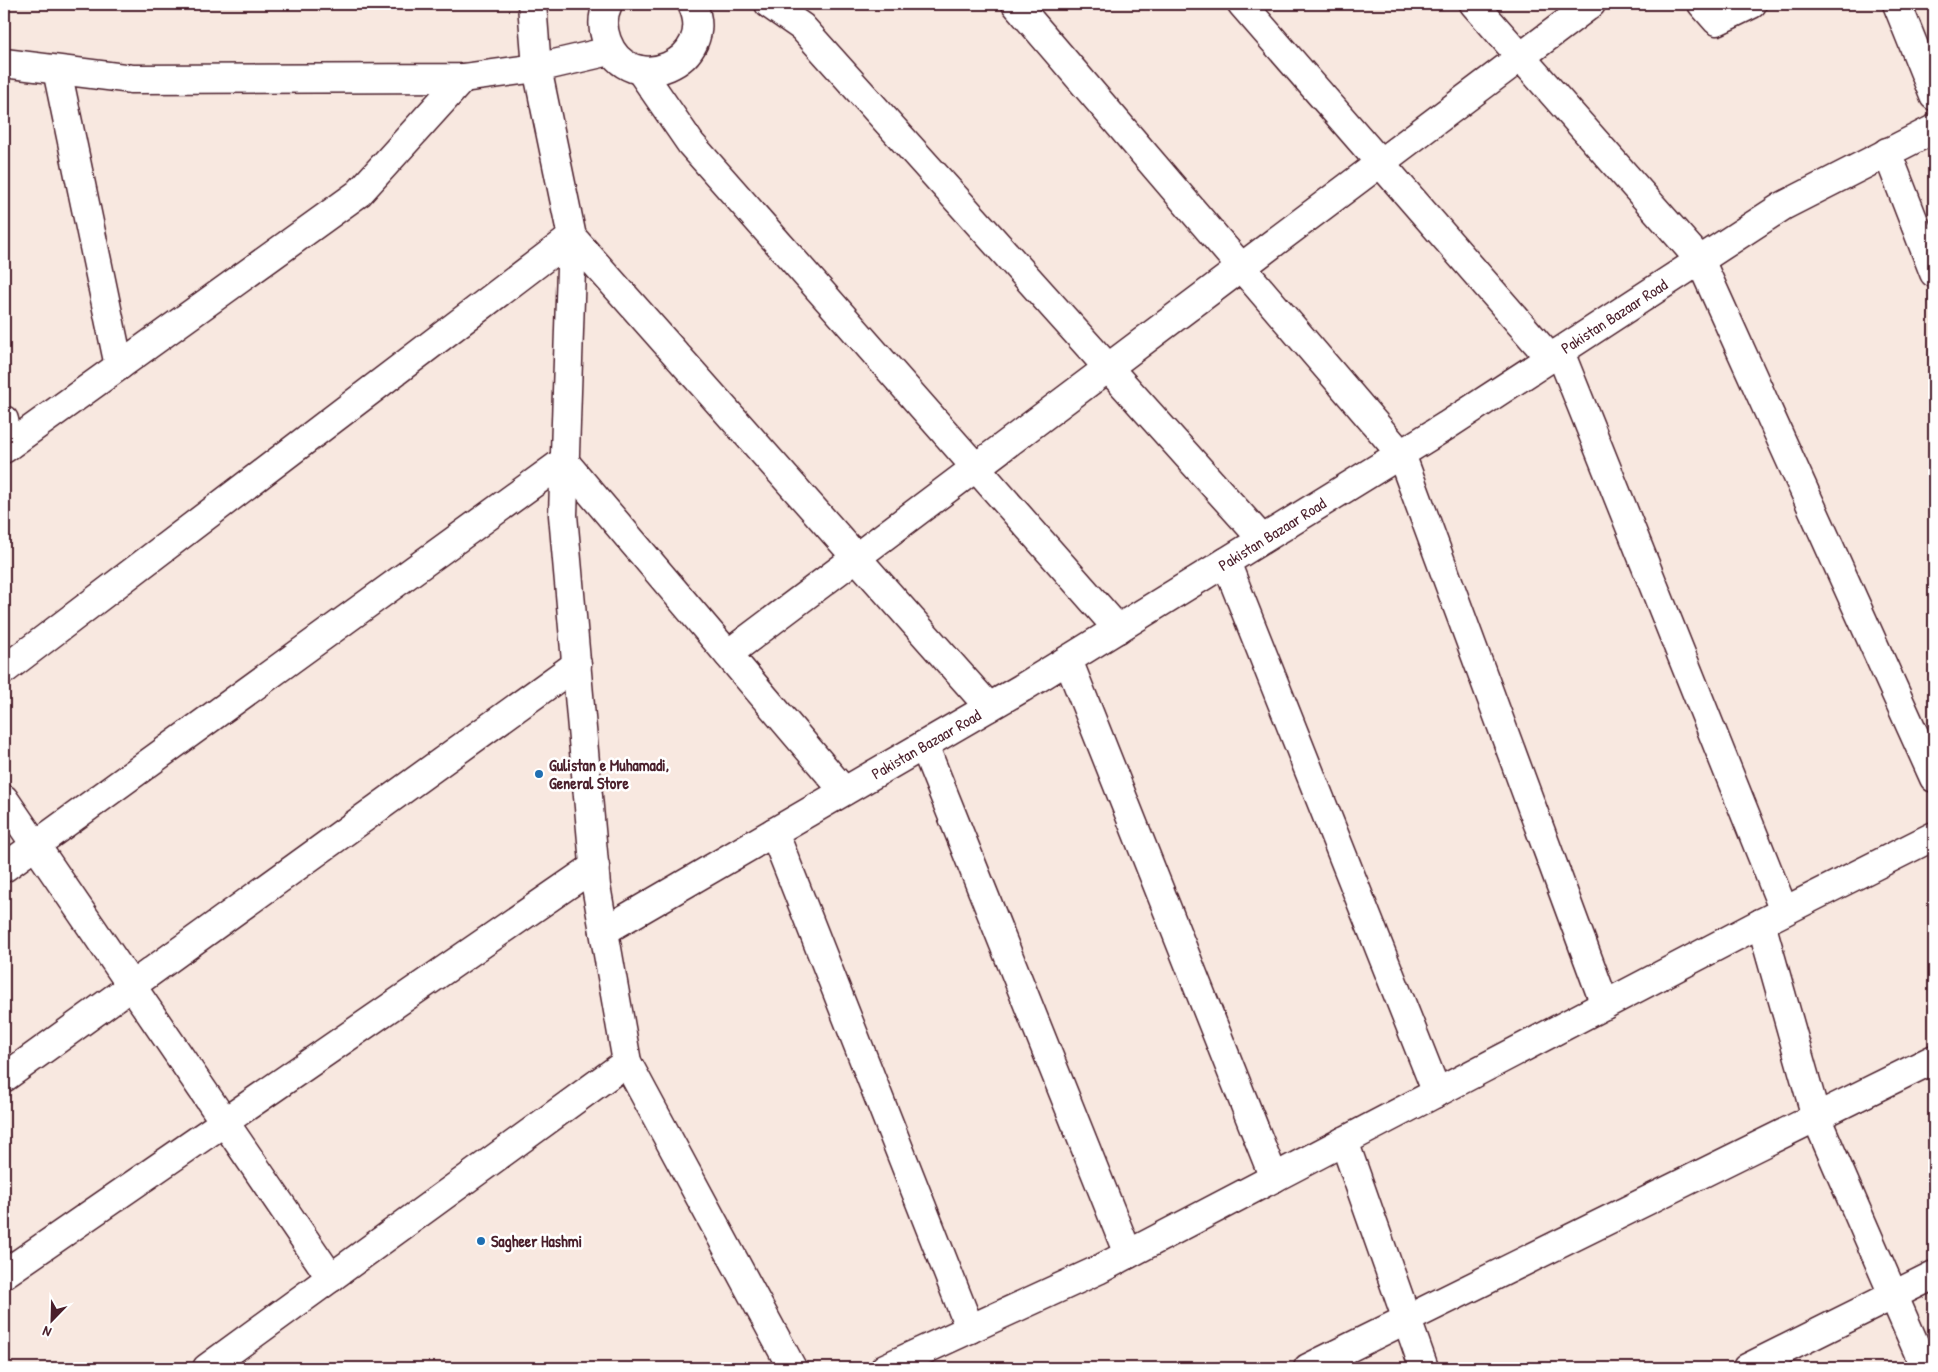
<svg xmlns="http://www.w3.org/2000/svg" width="1938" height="1372" viewBox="0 0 1938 1372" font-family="'Patrick Hand',sans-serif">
<rect width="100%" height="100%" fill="#f8e8e0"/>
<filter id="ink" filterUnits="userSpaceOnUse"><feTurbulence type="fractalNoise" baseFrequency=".02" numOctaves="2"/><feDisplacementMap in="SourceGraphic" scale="10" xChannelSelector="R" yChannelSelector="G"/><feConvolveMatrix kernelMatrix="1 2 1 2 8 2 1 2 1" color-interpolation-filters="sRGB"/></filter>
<g filter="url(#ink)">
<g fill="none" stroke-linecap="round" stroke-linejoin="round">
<!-- minor casing -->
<g stroke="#4a1f2b" stroke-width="31">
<g id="minor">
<polyline points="769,4 802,27 1262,539"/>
<polyline points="1016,4 1401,454 1605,1005"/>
<polyline points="1242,4 1550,358"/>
<polyline points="1474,4 1700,260 1934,778"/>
<polyline points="1702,4 1717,21 1752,4"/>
<polyline points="1897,4 1934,96"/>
<polyline points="57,70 119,366"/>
<polyline points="640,70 691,144 1118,629"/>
<polyline points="1887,152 1934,273"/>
<polyline points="1560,352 1784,911"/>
<polyline points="4,420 9,445"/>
<polyline points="1226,562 1437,1093"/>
<polyline points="728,654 1591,4"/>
<polyline points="1068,660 1274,1178"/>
<polyline points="4,670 572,237 989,707"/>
<polyline points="924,745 1128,1254"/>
<polyline points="4,799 331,1278"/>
<polyline points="774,832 970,1329"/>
<polyline points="4,868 564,461 844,791"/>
<polyline points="1761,923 1816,1117 1925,1368"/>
<polyline points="4,1078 577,664"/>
<polyline points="1344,1141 1424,1368"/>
<polyline points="4,1274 595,866"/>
<polyline points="885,1368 1098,1270 1761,923 1934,836"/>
<polyline points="1308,1368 1934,1059"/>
<polyline points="1747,1368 1934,1275"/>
</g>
</g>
<!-- tertiary casing -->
<g stroke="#4a1f2b" stroke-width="31">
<g id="tertiary">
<polyline points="532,4 537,68 572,237 563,515 596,886 627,1062 792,1368"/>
<path d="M608,4C602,16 602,28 607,41C629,100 720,62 692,4"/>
<polyline points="4,63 132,79 463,78 537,68 610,51"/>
<polyline points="4,449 359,193 463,78"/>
<polyline points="604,931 1022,688 1446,426 1783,206 1934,129"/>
<polyline points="207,1368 627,1062"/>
</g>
</g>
<!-- minor -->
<use href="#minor" stroke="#fff" stroke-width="28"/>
<!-- tertiary -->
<use href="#tertiary" stroke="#fff" stroke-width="28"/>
</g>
</g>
<!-- markers -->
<g fill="#1f6fb2" stroke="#fff" stroke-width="2">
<circle cx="539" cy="774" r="5"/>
<circle cx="481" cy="1241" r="5"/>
</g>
<g text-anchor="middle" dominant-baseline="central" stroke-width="5" stroke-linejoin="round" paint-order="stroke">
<!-- street labels -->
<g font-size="16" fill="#4a1f2b" stroke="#fff">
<text transform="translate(1614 316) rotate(-33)">Pakistan Bazaar Road</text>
<text transform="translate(1272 534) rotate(-32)">Pakistan Bazaar Road</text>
<text transform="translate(926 744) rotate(-30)">Pakistan Bazaar Road</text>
</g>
<!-- poi labels -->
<g font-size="16" font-weight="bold" fill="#4a1f2b" stroke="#fff" text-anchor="start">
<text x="549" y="765">Gulistan e Muhamadi,<tspan x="549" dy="18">General Store</tspan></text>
<text x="491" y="1241">Sagheer Hashmi</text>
</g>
</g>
<!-- margin -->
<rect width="1938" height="1372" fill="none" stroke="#fff" stroke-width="20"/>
<rect x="10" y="10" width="1918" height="1352" fill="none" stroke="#4a1f2b" stroke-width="2" filter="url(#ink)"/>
<!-- north arrow -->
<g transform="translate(52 1320) rotate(203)" stroke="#ffffff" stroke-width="4" paint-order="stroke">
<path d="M0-4L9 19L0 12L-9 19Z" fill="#4a1f2b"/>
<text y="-8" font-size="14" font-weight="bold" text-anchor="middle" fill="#4a1f2b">N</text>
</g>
</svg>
